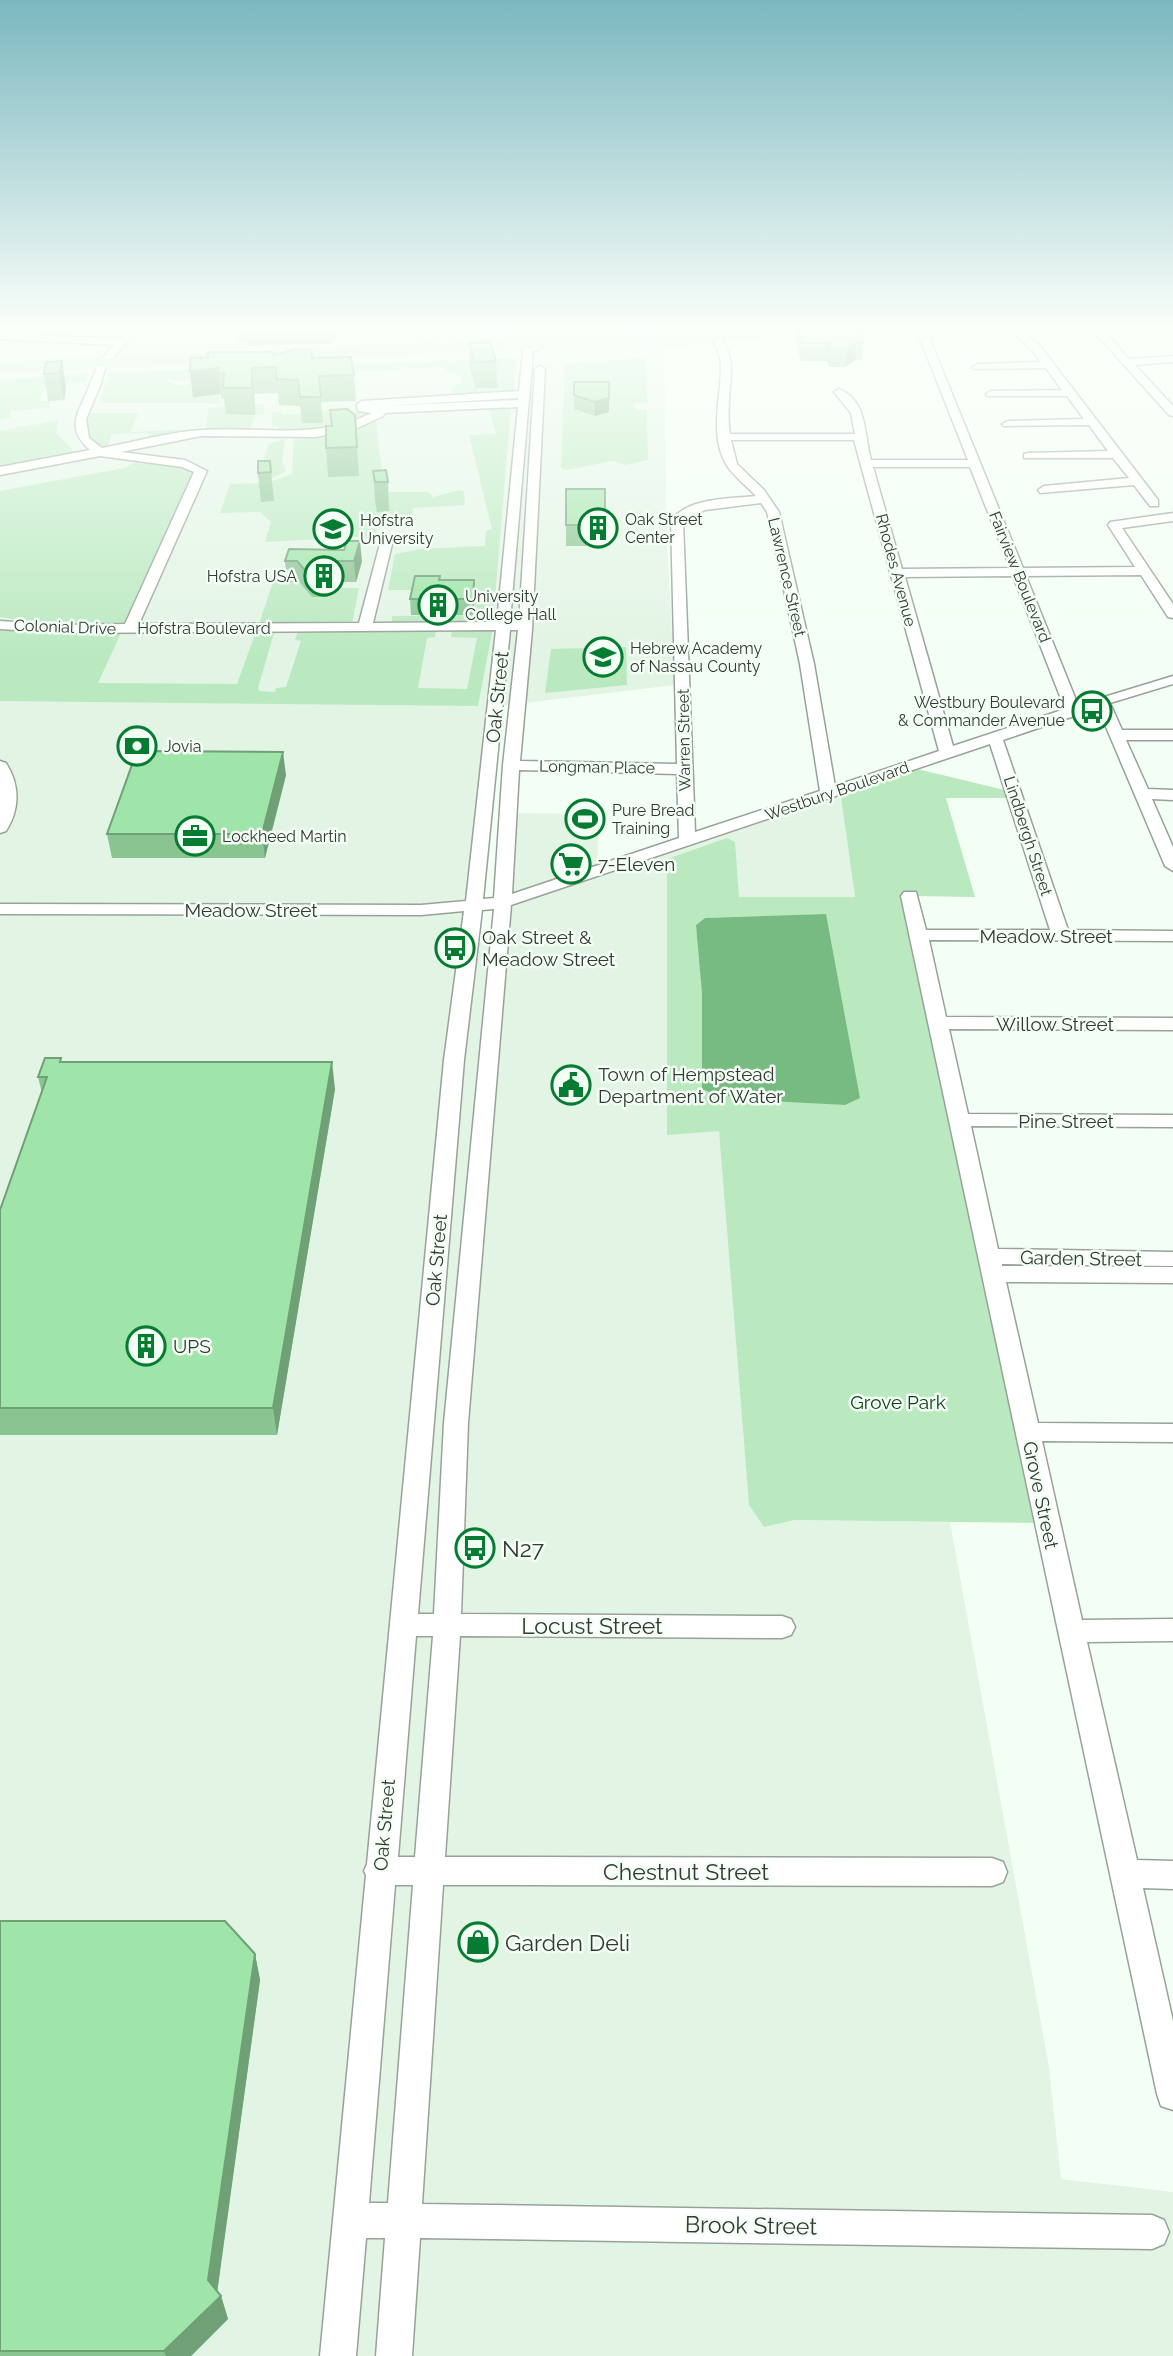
<svg xmlns="http://www.w3.org/2000/svg" width="1173" height="2356" viewBox="0 0 1173 2356" font-family="Raleway,sans-serif">
<rect width="100%" height="100%" fill="#f3fff4"/>
<!-- built -->
<polygon fill="#e2f4e4" points="0,325 598,325 600,327 618,325 1093,325 1106,338 1065,340 1057,333 926,339 929,349 874,349 866,328 718,336 722,347 664,348 667,544 675,685 499,706 472,943 495,944 508,813 599,814 597,872 840,790 855,897 668,1108 667,1134 719,1130 749,1504 764,1527 795,1520 950,1522 1049,2067 1061,2179 1173,2192 1173,2356 0,2356"/>
<!-- green -->
<g fill="#bae9c0" fill-rule="evenodd">
<polygon points="447,325 514,325 516,332 450,335"/>
<polygon points="517,358 514,391 453,393 452,387 463,382 461,377 446,372 444,367 357,371 352,376 179,381 170,378 165,381 182,386 196,382 193,396 220,395 220,403 99,403 110,372"/>
<polygon points="646,358 647,403 634,403 635,410 647,410 648,460 626,465 612,461 567,470 561,468 565,363"/>
<polygon points="87,374 86,382 67,383 65,387 45,388 38,401 50,401 50,408 11,411 10,418 0,420 0,380"/>
<polygon points="264,404 264,414 256,415 249,430 206,431 208,408"/>
<polygon points="511,405 493,622 392,623 392,616 473,615 477,595 455,590 388,590 395,554 420,549 485,546 486,531 492,529 469,435 496,434 488,406"/>
<path d="M348,408L352,412H372L376,422L384,492H428L433,497L460,490L464,492L465,505L413,508L412,523L376,526L377,536L265,542L271,522L260,512L220,513L230,484L267,483L292,474L294,434L278,431V426L272,425V412L281,411L282,415C304,414 325,409 348,408Z"/>
<path d="M89,413H139L130,432L201,429L148,439V433L112,434C110,444 108,448 97,449C88,437 85,428 89,413Z"/>
<polygon points="58,420 56,433 75,453 0,469 0,431"/>
<polygon points="285,439 282,463 286,471 272,478 257,477 269,444"/>
<polygon points="133,463 179,465 192,471 193,474 124,623 30,622 0,617 0,491 124,468"/>
<polygon points="273,582 317,583 312,597 326,597 333,592 331,588 359,588 352,624 259,624"/>
<polygon points="0,629 121,633 98,683 237,684 255,634 274,633 258,688 259,691 275,692 276,688 286,687 301,641 295,640 298,631 436,630 435,637 427,638 418,688 467,689 477,638 451,637 452,630 492,632 478,706 0,701"/>
<polygon points="626,647 627,685 545,693 551,649"/>
<path d="M909,767L1013,792L1016,798H946L975,897L910,896L1046,1523L795,1520L764,1527L749,1505L719,1131L667,1135V859L727,838L735,842L739,897H855L840,790ZM826,914L845,1105L717,1095L696,925L705,918Z"/>
</g>
<!-- water -->
<polygon fill="#77bb82" points="826,914 860,1098 845,1105 770,1101 717,1095 702,1089 702,993 696,925 705,918"/>
<g fill="none" stroke-linecap="round" stroke-linejoin="round">
<!-- minor casing -->
<g stroke="#98a299" stroke-width="3">
<g id="minor">
<path d="M132,325H143L106,365L100,386L86,419L89,438L102,448C134,442 169,432 202,430C264,426 313,441 372,413L358,411L357,404L362,401L519,391L523,351L537,341H545V345L533,352L510,622H519L535,369L540,366L545,369L532,630L520,761L677,764L671,520C690,497 729,499 756,496C747,486 733,476 726,464C709,434 721,398 721,367C721,351 709,337 709,325H719C719,337 731,351 731,367C731,390 726,410 730,434H855L851,413L834,392L839,389C868,401 864,435 871,460H968L915,326L924,325L1023,568L1135,567L1108,525L1110,522L1173,513V521L1122,528L1173,604V618L1168,617L1141,575L1026,576L1078,705L1173,676V684L1110,703L1122,730H1173V740H1126L1148,789L1173,790V800L1152,799L1173,847V871L1165,866L1098,708L1003,740L1068,930L1173,931V941L929,940L946,1017L1173,1018V1030L949,1029L968,1114L1173,1115V1127L971,1126L998,1249L1173,1252V1266L1002,1264V1266L1173,1267V1283L1006,1282L1038,1423L1173,1424V1442L1042,1441L1082,1620L1173,1619V1641L1087,1642L1137,1860L1173,1861V1889L1143,1888L1173,2021V2110L1161,2106L1157,2094L901,896L904,892H916L926,930H1050L990,744L511,905L468,1423L461,1614L782,1616L791,1619L795,1627L791,1635L782,1638L460,1636L445,1857L992,1858L1003,1862L1007,1872L1003,1882L992,1886L443,1885L422,2204L1152,2215L1164,2220L1169,2232L1164,2244L1152,2249L420,2238L412,2356H376L385,2238H366L356,2356H320L366,1875L364,1871L367,1864L444,1060L464,911L421,915L0,914V904L421,905L466,901L496,630L61,633L0,629V621L61,625L125,624L194,472L182,467L100,456L0,475V467L90,450C64,427 79,413 89,387C98,365 97,363 114,345L0,339V333L119,339ZM518,398V400L383,406ZM518,407L497,622L373,623L393,540L387,536L381,540L359,623L139,624L207,471L185,460L121,452L201,436L315,437L353,430L383,416L385,413ZM731,440H854L939,751L835,786L814,664L779,512L764,490L737,464ZM873,467H970L1010,568L902,569ZM761,503L767,512L800,664L820,791L695,832L683,521L705,510ZM1013,576L1065,709L953,746L905,577ZM510,630H518L503,765L494,898L483,899ZM519,770L677,774L679,838L512,894ZM494,909L444,1423L434,1614H418L464,1060L482,910ZM416,1636H433L415,1857H398ZM395,1885H413L388,2203H369Z"/>
<polygon points="434,325 444,325 450,350 441,348"/>
<polygon points="654,325 664,325 669,341 661,341"/>
<polygon points="1004,325 1015,325 1040,346 1158,500 1158,506 1150,506 1134,485 1040,493 1038,490 1044,486 1129,478 1113,458 1024,458 1024,454 1028,453 1108,451 1089,425 1004,426 1002,424 1008,421 1084,419 1067,396 987,396 986,394 991,391 1062,390 1046,368 974,369 973,367 978,364 1041,362 1032,350"/>
<polygon points="1088,325 1099,325 1129,359 1173,356 1173,362 1135,365 1173,406 1173,416 1169,415"/>
<path d="M0,761L6,763C20,785 20,809 6,831L0,833Z"/>
</g>
</g>
<!-- major casing -->
<g stroke="#dfdfdf" stroke-width="4">
<g id="major">
<polygon points="848,325 938,325 932,329 277,359 271,355 277,351"/>
<polygon points="224,354 230,358 229,361 0,371 0,363"/>
</g>
</g>
<!-- minor -->
<use href="#minor" fill="#fff" fill-rule="evenodd"/>
<!-- major -->
<use href="#major" fill="#c5ebcb" fill-rule="evenodd"/>
</g>
<!-- wall -->
<g fill="#89c491">
<polygon points="158,325 188,325 187,333 159,334"/>
<polygon points="235,325 337,325 338,338 332,338 331,344 246,346 245,342 237,342"/>
<polygon points="383,325 417,325 383,326"/>
<polygon points="464,325 490,325 490,330 470,331 465,328"/>
<polygon points="797,325 864,343 862,360 855,360 845,367 829,367 827,361 801,361 796,343"/>
<polygon points="469,343 496,361 497,388 476,388 470,369"/>
<polygon points="274,355 312,358 354,375 356,401 321,402 323,423 302,423 300,406 279,405 278,393 254,394 255,415 226,414 224,399 221,399 221,394 193,397 190,371"/>
<polygon points="62,361 66,388 64,400 48,401 44,374"/>
<polygon points="574,382 609,412 595,416 574,409"/>
<polygon points="355,415 359,476 328,477 326,448 332,426"/>
<polygon points="270,461 274,501 261,502 258,473"/>
<polygon points="373,471 388,482 389,511 377,512 375,500"/>
<polygon points="566,489 605,489 605,532 587,532 587,546 566,546"/>
<polygon points="285,561 362,561 356,582 333,582 334,592 326,597 312,597 299,582 287,582"/>
<polygon points="440,580 475,596 473,615 411,615 410,599"/>
<polygon points="286,775 265,858 112,858 107,834"/>
<polygon points="62,1062 335,1089 277,1435 0,1435 0,1210 42,1093 38,1077"/>
<polygon points="0,1921 255,1954 260,1980 217,2291 221,2296 228,2319 191,2356 0,2356"/>
</g>
<!-- shaded-wall -->
<g fill="#6fa076">
<polygon points="470,325 490,325 490,330 470,331"/>
<polygon points="856,343 855,360 845,367 847,349"/>
<polygon points="62,361 66,388 64,400 59,373"/>
<polygon points="219,368 218,373 221,394 193,397 190,371"/>
<polygon points="252,368 254,394 255,415 252,388"/>
<polygon points="609,398 609,412 595,416 595,402"/>
<polygon points="360,541 362,561 356,582 354,561"/>
<polygon points="332,571 334,592 326,597 324,576"/>
<polygon points="474,580 475,596 473,615 473,599"/>
<polygon points="283,752 286,775 265,858 262,834"/>
<polygon points="332,1062 335,1089 277,1435 273,1408"/>
<polygon points="255,1954 260,1980 216,2301 221,2296 228,2319 191,2356 166,2356 164,2351 208,2280"/>
</g>
<!-- building -->
<g fill="#9fe4a9" stroke="#6fa076" stroke-width="2">
<polygon points="243,325 310,325 243,327"/>
<polygon points="797,325 856,325 864,343 856,343 847,349 830,350 828,343 802,343"/>
<polygon points="490,342 496,361 475,362 469,343"/>
<polygon points="311,349 312,358 351,357 354,375 319,376 321,397 300,397 298,380 277,379 276,367 252,368 252,388 223,388 224,373 218,373 219,368 190,371 190,358 208,357 208,352 274,352 273,355 293,350"/>
<polygon points="62,361 59,373 44,374 46,362"/>
<polygon points="574,382 609,382 609,398 595,402 574,395"/>
<polygon points="347,409 355,415 357,447 326,448 326,426 332,426 330,410"/>
<polygon points="258,461 270,461 271,472 258,473"/>
<polygon points="386,470 388,482 375,482 373,471"/>
<polygon points="566,489 605,489 605,512 587,512 587,525 566,525"/>
<polygon points="347,541 360,541 354,561 325,561 332,571 324,576 310,576 297,561 285,561 289,549 344,550"/>
<polygon points="415,576 440,576 439,580 474,580 473,599 410,599"/>
<polygon points="137,751 283,752 262,834 107,834"/>
<polygon points="45,1058 61,1058 60,1062 332,1062 273,1408 0,1408 0,1210 47,1077 38,1077"/>
<polygon points="0,1921 225,1921 255,1954 208,2280 221,2296 164,2351 0,2351"/>
</g>
<!-- sky -->
<linearGradient id="sky" x2="0" y2="1"><stop stop-color="#7bb7bf"/><stop offset="0.5" stop-color="#fafffa"/><stop offset="1" stop-color="#fafffa" stop-opacity="0"/></linearGradient>
<rect width="1173" height="655" fill="url(#sky)"/>
<!-- icons -->
<defs>
<g id="building-ring" transform="scale(2.0125)"><circle r="9.5" fill="#f3fff4" stroke="#067b32" stroke-width="1.5"/><path d="M-4-6H4V6H1V3H-1V6H-4ZM-2.5-4.3h1.7v1.8h-1.7ZM.8-4.3h1.7v1.8H.8ZM-2.5-1h1.7V.8h-1.7ZM.8-1h1.7V.8H.8Z" fill="#067b32"/></g>
<g id="university-ring" transform="scale(2.0125)"><circle r="9.5" fill="#f3fff4" stroke="#067b32" stroke-width="1.5"/><path d="M0-5L7-2L0 1L-7-2ZM-4 1L0 2.5L4 1V4Q0 6-4 4Z" fill="#067b32"/></g>
<g id="school-ring" transform="scale(2.0125)"><circle r="9.5" fill="#f3fff4" stroke="#067b32" stroke-width="1.5"/><path d="M0-5L7-2L0 1L-7-2ZM-4 1L0 2.5L4 1V4Q0 6-4 4Z" fill="#067b32"/></g>
<g id="bus-ring" transform="scale(2.0125)"><circle r="9.5" fill="#f3fff4" stroke="#067b32" stroke-width="1.5"/><path d="M-5-6H5V4H4V6H2V4H-2V6H-4V4H-5ZM-3.5-4V0h7V-4ZM-3.5 1.2v1.5H-2V1.2ZM2 1.2v1.5H3.5V1.2Z" fill="#067b32"/></g>
<g id="bank-ring" transform="scale(2.0125)"><circle r="9.5" fill="#f3fff4" stroke="#067b32" stroke-width="1.5"/><path d="M-6-4H6V4H-6ZM0-2.3a2.3 2.3 0 1 0 0 4.6a2.3 2.3 0 1 0 0-4.6Z" fill="#067b32"/></g>
<g id="stadium-ring" transform="scale(2.0125)"><circle r="9.5" fill="#f3fff4" stroke="#067b32" stroke-width="1.5"/><path d="M0-5a6.5 5 0 1 0 0 10a6.5 5 0 1 0 0-10ZM-3.5-1.8h7v3.6h-7Z" fill="#067b32"/></g>
<g id="office-ring" transform="scale(2.0125)"><circle r="9.5" fill="#f3fff4" stroke="#067b32" stroke-width="1.5"/><path d="M-6-3h4V-5.5h4V-3h4V5H-6ZM-1-4.5V-3h2v-1.5ZM-6 0V1H6V0Z" fill="#067b32"/></g>
<g id="supermarket-ring" transform="scale(2.0125)"><circle r="9.5" fill="#f3fff4" stroke="#067b32" stroke-width="1.5"/><path d="M-6-5.5h2.5l.6 2H6L4.5 2H-2.5L-4.4-4H-6ZM-1.5 3.2a1.3 1.3 0 1 0 .1 0ZM3 3.2a1.3 1.3 0 1 0 .1 0Z" fill="#067b32"/></g>
<g id="civic-ring" transform="scale(2.0125)"><circle r="9.5" fill="#f3fff4" stroke="#067b32" stroke-width="1.5"/><path d="M-.6-6.5H3V-4.5H.6V-3L4-1V1h2V6H-6V1h2V-1L-.6-3ZM-1.2 2.5V6h2.4V2.5Z" fill="#067b32"/></g>
<g id="shop-ring" transform="scale(2.0125)"><circle r="9.5" fill="#f3fff4" stroke="#067b32" stroke-width="1.5"/><path d="M-5-2.5h2.3a2.7 3.5 0 0 1 5.4 0H5L5.5 6h-11ZM-1.5-2.5h3a1.5 2.3 0 0 0-3 0Z" fill="#067b32"/></g>
</defs>
<g fill-rule="evenodd">
<use href="#building-ring" x="598" y="528"/>
<use href="#university-ring" x="333" y="529"/>
<use href="#building-ring" x="324" y="576"/>
<use href="#building-ring" x="438" y="605"/>
<use href="#school-ring" x="603" y="657"/>
<use href="#bus-ring" x="1092" y="711"/>
<use href="#bank-ring" x="137" y="746"/>
<use href="#stadium-ring" x="585" y="819"/>
<use href="#office-ring" x="195" y="836"/>
<use href="#supermarket-ring" x="571" y="864"/>
<use href="#bus-ring" x="455" y="948"/>
<use href="#civic-ring" x="571" y="1085"/>
<use href="#building-ring" x="146" y="1346"/>
<use href="#bus-ring" x="475" y="1548"/>
<use href="#shop-ring" x="478" y="1942"/>
</g>
<g text-anchor="middle" dominant-baseline="central" stroke-width="5" stroke-linejoin="round" paint-order="stroke">
<!-- far-poi labels -->
<g font-size="16" fill="#353935" stroke="#f3fff4" text-anchor="start">
<text x="625" y="519">Oak Street<tspan x="625" dy="18">Center</tspan></text>
<text x="360" y="520">Hofstra<tspan x="360" dy="18">University</tspan></text>
<text x="297" y="576" text-anchor="end">Hofstra USA</text>
<text x="465" y="596">University<tspan x="465" dy="18">College Hall</tspan></text>
<text x="630" y="648">Hebrew Academy<tspan x="630" dy="18">of Nassau County</tspan></text>
<text x="1065" y="702" text-anchor="end">Westbury Boulevard<tspan x="1065" dy="18">&amp; Commander Avenue</tspan></text>
<text x="164" y="746">Jovia</text>
<text x="612" y="810">Pure Bread<tspan x="612" dy="18">Training</tspan></text>
<text x="222" y="836">Lockheed Martin</text>
</g>
<!-- far-street labels -->
<g font-size="16" fill="#353935" stroke="#f3fff4">
<text transform="translate(896 570) rotate(75)">Rhodes Avenue</text>
<text transform="translate(787 577) rotate(77)">Lawrence Street</text>
<text transform="translate(1020 577) rotate(68)">Fairview Boulevard</text>
<text transform="translate(65 627) rotate(2)">Colonial Drive</text>
<text x="204" y="628">Hofstra Boulevard</text>
<text transform="translate(684 740) rotate(-91)">Warren Street</text>
<text transform="translate(597 767) rotate(1)">Longman Place</text>
<text transform="translate(837 791) rotate(-19)">Westbury Boulevard</text>
<text transform="translate(1028 836) rotate(72)">Lindbergh Street</text>
</g>
<!-- street labels -->
<g font-size="19" fill="#353935" stroke="#f3fff4">
<text transform="translate(497 697) rotate(-84)">Oak Street</text>
<text x="251" y="910">Meadow Street</text>
<text x="1046" y="936">Meadow Street</text>
<text x="1055" y="1024">Willow Street</text>
<text x="1066" y="1121">Pine Street</text>
<text transform="translate(1081 1258) rotate(1)">Garden Street</text>
<text transform="translate(436 1260) rotate(-85)">Oak Street</text>
<text transform="translate(1041 1495) rotate(78)">Grove Street</text>
<text transform="translate(384 1825) rotate(-85)">Oak Street</text>
</g>
<!-- poi labels -->
<g font-size="19" fill="#353935" stroke="#f3fff4" text-anchor="start">
<text x="598" y="864">7-Eleven</text>
<text x="482" y="937">Oak Street &amp;<tspan x="482" dy="22">Meadow Street</tspan></text>
<text x="598" y="1074">Town of Hempstead<tspan x="598" dy="22">Department of Water</tspan></text>
<text x="173" y="1346">UPS</text>
</g>
<!-- park labels -->
<g font-size="19" fill="#0f411c" stroke="#f3fff4">
<text x="898" y="1402">Grove Park</text>
</g>
<!-- near-poi labels -->
<g font-size="23" fill="#353935" stroke="#f3fff4" text-anchor="start">
<text x="502" y="1548">N27</text>
<text x="505" y="1942">Garden Deli</text>
</g>
<!-- near-street labels -->
<g font-size="23" fill="#353935" stroke="#f3fff4">
<text x="592" y="1625">Locust Street</text>
<text x="686" y="1871">Chestnut Street</text>
<text transform="translate(751 2225) rotate(1)">Brook Street</text>
</g>
</g>
</svg>
